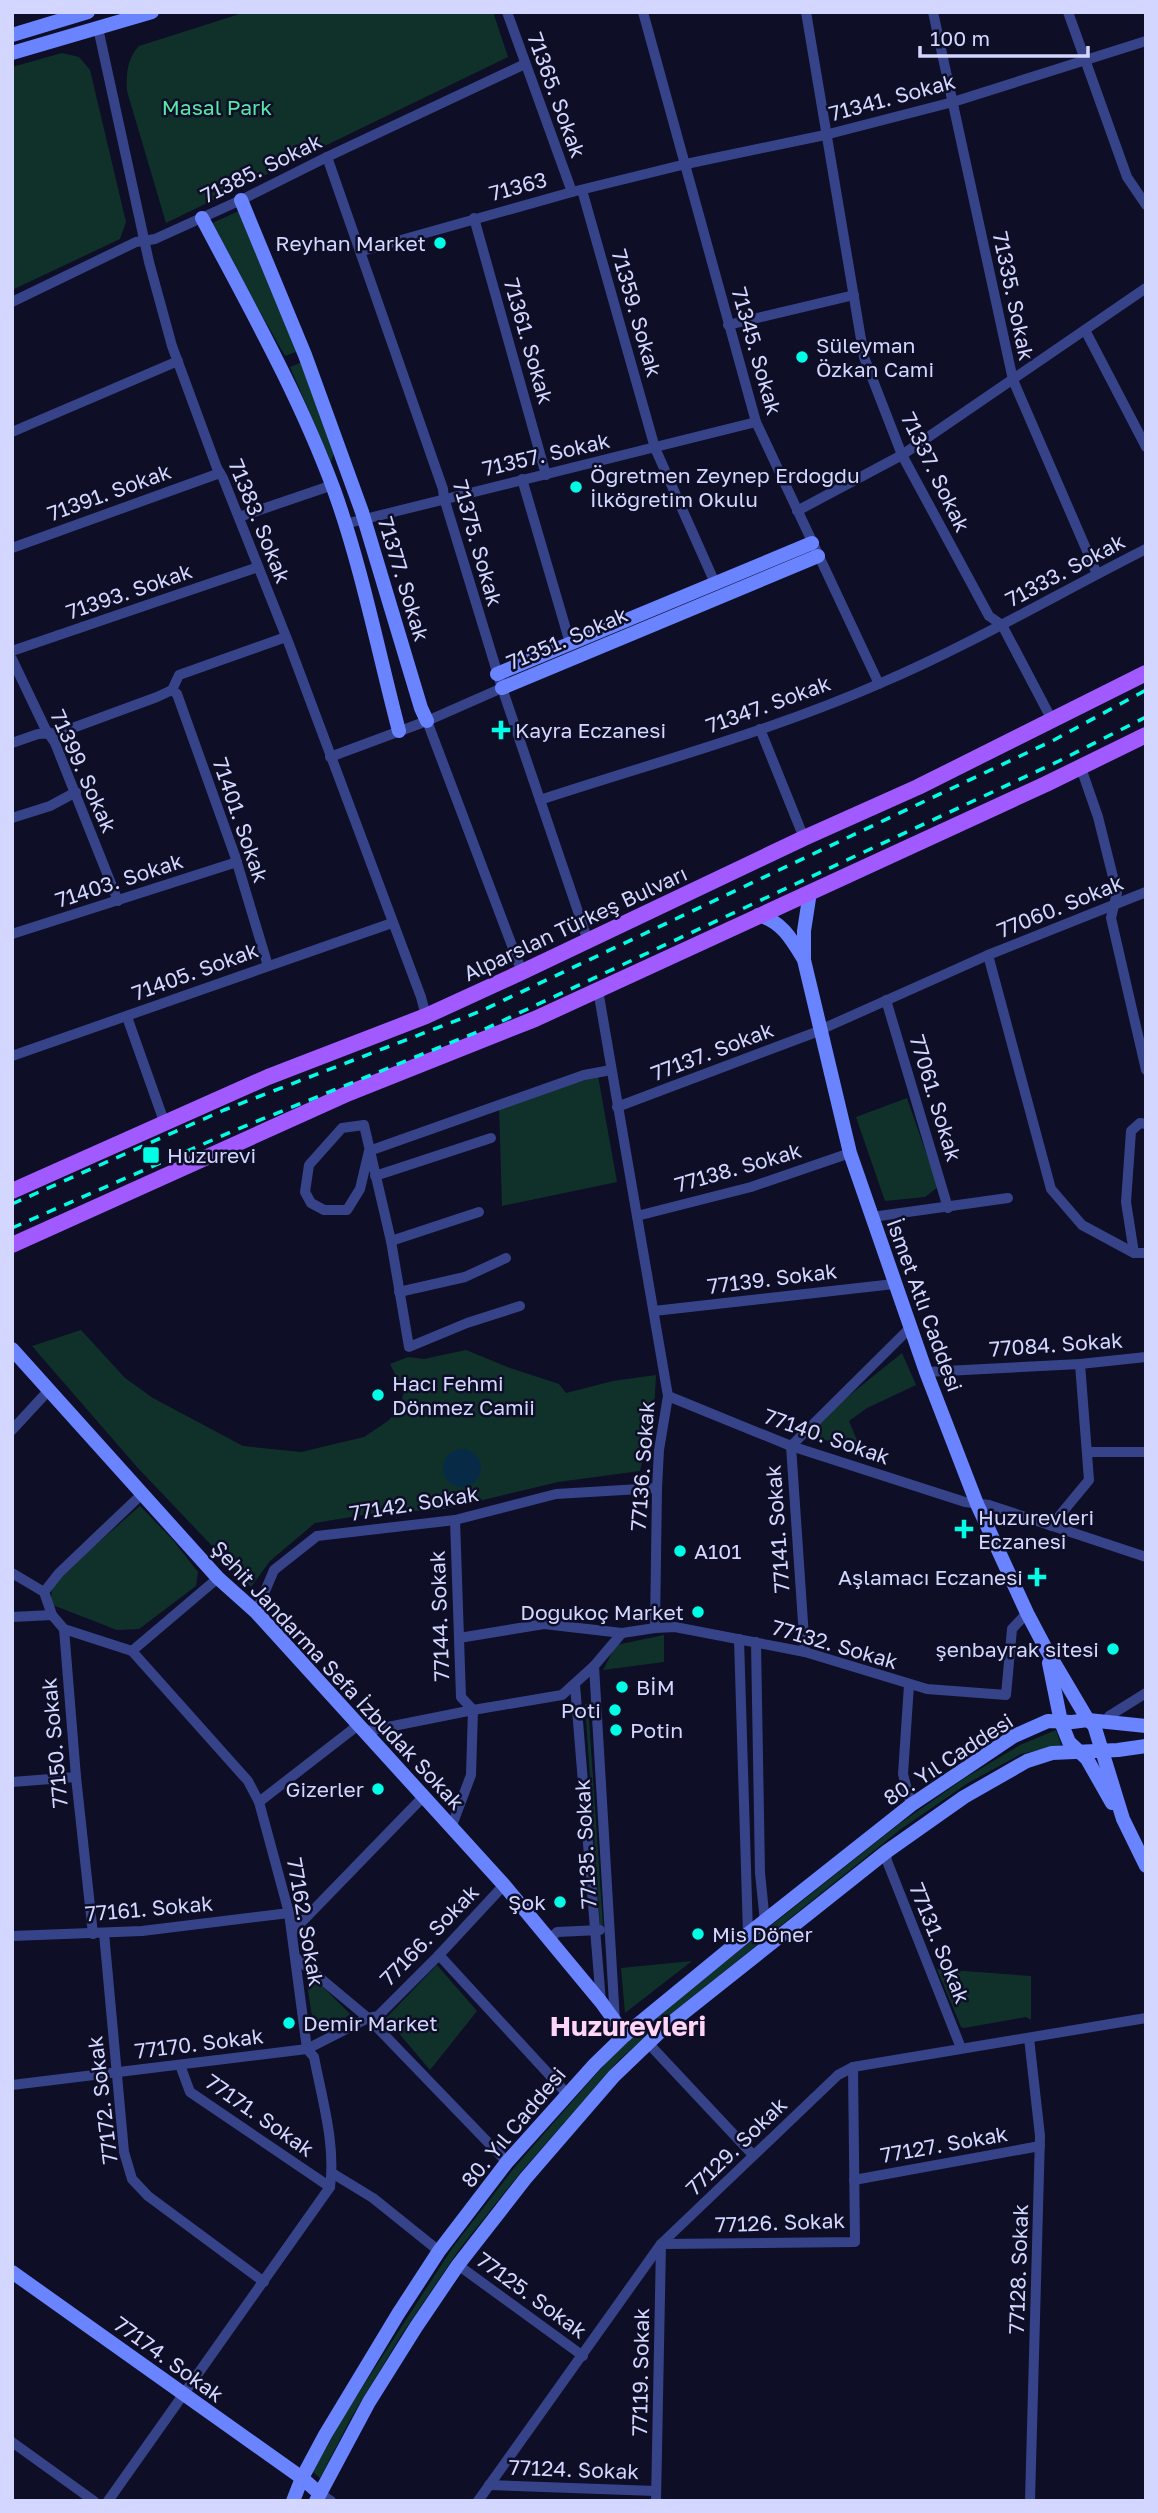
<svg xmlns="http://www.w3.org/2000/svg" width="1158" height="2513" viewBox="0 0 1158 2513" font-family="'Golos Text',sans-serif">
<rect width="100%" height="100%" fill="#0e0e27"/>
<!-- green -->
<g fill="#10312a">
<path d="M246,12H493L508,57L166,223L127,91C126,74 127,59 139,46Z"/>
<polygon points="62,53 79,57 90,70 126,222 120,239 12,290 12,67"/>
<polygon points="241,210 298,351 285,356 210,224"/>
<polygon points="302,362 336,446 331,462 290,367"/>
<polygon points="598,1076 617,1182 502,1206 499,1105"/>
<polygon points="907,1098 938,1187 925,1197 885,1201 856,1117"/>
<polygon points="81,1330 125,1378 153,1398 243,1446 301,1452 364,1437 388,1421 399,1409 404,1392 390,1364 408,1357 424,1359 466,1350 510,1368 559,1384 566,1393 613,1381 656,1375 654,1413 640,1471 558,1482 445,1509 369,1514 315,1523 270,1561 251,1587 137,1467 32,1346"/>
<polygon points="902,1353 916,1385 867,1408 849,1421 861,1450 811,1436 810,1427"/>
<polygon points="140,1506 172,1539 198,1572 196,1586 139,1629 117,1630 50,1604 53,1582"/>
<polygon points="664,1635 664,1662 603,1670 616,1645"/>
<polygon points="585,1704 588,1704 603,1925 600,1925"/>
<polygon points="1056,1730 1061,1745 1021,1754 968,1783 901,1829 671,2014 617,2062 520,2173 458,2251 400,2337 351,2418 320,2478 313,2472 345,2414 453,2247 514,2168 612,2056 667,2008 899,1824 965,1778 1020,1745"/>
<polygon points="692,1961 625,2013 621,1968"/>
<polygon points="437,1965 477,2011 430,2070 386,2018"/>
<polygon points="937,1969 1031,1976 1031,2020 1026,2017 964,2028 961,2027"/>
<polygon points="315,1979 350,2014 340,2022 314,2030 307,1984"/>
</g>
<!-- water -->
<circle fill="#072b47" cx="462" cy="1468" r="19"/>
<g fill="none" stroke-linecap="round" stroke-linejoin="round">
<!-- street -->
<g stroke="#364389" stroke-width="10">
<polyline points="507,12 572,192"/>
<polyline points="643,12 756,422 879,684"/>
<polyline points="806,12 864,357 902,455 989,616 1002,625 1052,720"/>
<polyline points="933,12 1013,380 1097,574"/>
<polyline points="1068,12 1127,177 1146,205"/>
<polyline points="98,28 149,262 172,346 217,468 223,478 289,644 421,997 426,1016"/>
<polyline points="327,157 443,489 444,498 502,688 588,941"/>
<polyline points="582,190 655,448 715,583"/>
<polyline points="474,218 546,475"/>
<polyline points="362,251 572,192 686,164 825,135 953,102 1146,41"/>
<polyline points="12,302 136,242 155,239 241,200 327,157 525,64"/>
<polyline points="728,325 854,295"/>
<polyline points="1085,330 1146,447"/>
<polyline points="12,432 178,361"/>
<polyline points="522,479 570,643"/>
<polyline points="797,511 902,455 1146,288"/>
<polyline points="239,517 327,487 333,488"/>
<polyline points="345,524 756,422"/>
<polyline points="12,548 220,473"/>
<polyline points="12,651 258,567"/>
<polyline points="12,659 45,728 55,743 118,901"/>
<polyline points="172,690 177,694 235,856 268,966"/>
<polyline points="427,721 522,972"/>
<polyline points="760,729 804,838"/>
<polyline points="12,743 38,734 59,733 157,697 172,690 179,675 286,637"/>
<polyline points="330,757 427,721 502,688"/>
<polyline points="1081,768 1098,817 1117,893 1111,918 1146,1070"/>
<path d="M540,800C653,763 772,731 881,683C972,644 1057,594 1146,549"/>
<polyline points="12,818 50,806 76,792"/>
<polyline points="12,934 237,862"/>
<polyline points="988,955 1051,1189 1082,1225 1134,1253 1146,1253"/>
<polyline points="886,1000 948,1208"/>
<polyline points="127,1017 165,1124"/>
<polyline points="12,1056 392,923"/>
<polyline points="617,1107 811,1034 988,955 1146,892"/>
<polyline points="375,1176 491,1138"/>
<polyline points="637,1216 751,1187 850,1153"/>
<polyline points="872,1217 1008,1198"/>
<polyline points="391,1241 479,1212"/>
<polyline points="1134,1253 1126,1202 1131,1131 1140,1123 1146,1124"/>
<polyline points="399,1292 465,1277 506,1258"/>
<polyline points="520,1306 467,1323 409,1347 391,1241 364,1125 342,1128 309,1165 305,1192 311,1203 324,1210 347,1210 360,1189 369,1151 584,1075 611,1070"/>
<polyline points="654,1311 894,1284"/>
<polyline points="926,1372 1080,1364 1146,1357"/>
<polyline points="668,1396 791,1446 965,1502 989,1505 1146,1557"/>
<polyline points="12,1430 49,1390"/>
<polyline points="791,1446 805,1652"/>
<polyline points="791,1446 910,1328"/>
<polyline points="1087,1452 1146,1452"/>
<polyline points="1051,1526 1089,1480 1080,1364"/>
<polyline points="12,1573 44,1592 52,1615 64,1629 76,1777 93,1934"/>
<polyline points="44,1592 59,1573 143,1493"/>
<polyline points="256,1612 274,1570 317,1536 455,1520 556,1494 657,1488"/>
<polyline points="12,1617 52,1615"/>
<polyline points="655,1628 675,1627 805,1652 927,1689 1006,1695 1012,1629 1027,1613"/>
<path d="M64,1629L132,1651L248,1781L259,1802L289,1913L307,2049L314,2057C322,2099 336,2145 330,2187L108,2501"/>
<polyline points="459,1638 544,1624 622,1633"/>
<polyline points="739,1639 748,1934"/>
<polyline points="756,1642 760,1873 765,1922"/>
<polyline points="132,1651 218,1578"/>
<polyline points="594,1666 615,2021"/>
<polyline points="575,1685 601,2002"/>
<polyline points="909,1685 903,1774 911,1805"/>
<polyline points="1107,1723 1109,1716 1146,1693"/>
<polyline points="363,1732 473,1710 562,1695 594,1666 622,1633 655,1628 657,1488 659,1450 668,1396 598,990"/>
<polyline points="12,1782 76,1777"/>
<polyline points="259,1802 357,1726"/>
<polyline points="451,1828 471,1775 473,1710 461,1697 455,1520"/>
<polyline points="886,1852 887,1861 961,2048"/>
<polyline points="292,1932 423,1797"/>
<polyline points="104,1933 124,2152 132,2179 148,2196 264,2282"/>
<polyline points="12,1936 142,1931 289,1913"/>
<polyline points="549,1940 557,1932 600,1930"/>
<polyline points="439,1955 568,2095"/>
<polyline points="295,1957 368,2018 507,2162"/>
<polyline points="1029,2038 1040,2136 1030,2501"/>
<polyline points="648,2043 753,2155"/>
<polyline points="180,2065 190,2092 330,2187"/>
<polyline points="12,2085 307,2049 368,2018 378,2016 439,1955 504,1885"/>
<polyline points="332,2173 373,2198 439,2251"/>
<polyline points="854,2180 1040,2146"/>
<polyline points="458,2265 583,2356"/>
<polyline points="12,2442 94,2501"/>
<polyline points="489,2485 656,2491"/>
<polyline points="319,2493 331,2501"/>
<polyline points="478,2501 661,2244 838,2075 853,2067 1146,2018"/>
<polyline points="656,2501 661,2244 855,2242 853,2067"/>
</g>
<!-- secondary -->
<g stroke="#6a84ff" stroke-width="14">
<polyline points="12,35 88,12"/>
<polyline points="12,53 152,12"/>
<polyline points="241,200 305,355 362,512 421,708 427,721"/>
<path d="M202,218C249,307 299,395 334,490C362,568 378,651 399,731"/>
<polyline points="497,674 812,543"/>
<polyline points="502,688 818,556"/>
<polyline points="810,892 804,931 804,960 850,1153 926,1372 977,1504 1027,1613 1046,1649 1088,1720 1094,1725 1123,1819 1146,1866"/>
<path d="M758,915C781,921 791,938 803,958"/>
<polyline points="12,1349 218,1578 256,1612 504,1885 601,2002 625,2035"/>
<polyline points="1049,1663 1061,1722 1069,1742 1087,1759 1112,1803"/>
<polyline points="12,2272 302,2478 319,2493"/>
<polyline points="293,2501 302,2478 325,2435 398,2314 439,2251 507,2162 595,2064 625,2035 748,1934 911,1805 1014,1736 1048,1721 1072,1722 1088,1720 1146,1726"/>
<polyline points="316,2501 369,2402 416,2327 458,2265 525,2179 614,2076 662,2030 886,1852 964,1797 1027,1761 1052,1753 1118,1750 1146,1746"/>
</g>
<!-- primary -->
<g stroke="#a15aff" stroke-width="16">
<polyline points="12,1191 268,1077 426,1016 522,972 804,838 918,787 1146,673"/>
<polyline points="12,1245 349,1093 535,1019 1046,784 1146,735"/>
</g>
<!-- rail -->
<g stroke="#00fee6" stroke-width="3.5" stroke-dasharray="10 9" stroke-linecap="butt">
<polyline points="12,1204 224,1110 481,1011 1054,740 1146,690"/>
<polyline points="12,1228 233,1131 487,1028 1059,761 1146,717"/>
</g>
</g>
<!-- markers -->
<g fill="#00fee6" stroke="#0e0e27" stroke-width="2.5">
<circle cx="440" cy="243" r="7"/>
<circle cx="802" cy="357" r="7"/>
<circle cx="576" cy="487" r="7"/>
<path d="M497.5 719.5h7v7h7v7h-7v7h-7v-7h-7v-7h7z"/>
<rect x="142" y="1146" width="18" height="18" rx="3.5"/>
<circle cx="378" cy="1395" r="7"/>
<path d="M960.5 1518.5h7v7h7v7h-7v7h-7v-7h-7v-7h7z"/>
<circle cx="680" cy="1551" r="7"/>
<path d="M1033.5 1566.5h7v7h7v7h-7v7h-7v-7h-7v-7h7z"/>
<circle cx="698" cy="1612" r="7"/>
<circle cx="1113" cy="1649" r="7"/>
<circle cx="622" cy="1687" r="7"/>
<circle cx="615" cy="1710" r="7"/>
<circle cx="616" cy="1730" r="7"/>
<circle cx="378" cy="1789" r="7"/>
<circle cx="560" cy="1902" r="7"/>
<circle cx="698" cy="1934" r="7"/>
<circle cx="289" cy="2023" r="7"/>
</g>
<g text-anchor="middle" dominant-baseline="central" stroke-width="5" stroke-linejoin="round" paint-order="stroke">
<!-- street labels -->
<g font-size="21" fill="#d3d7ff" stroke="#0e0e27">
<text transform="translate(557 95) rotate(70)">71365. Sokak</text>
<text transform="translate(892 97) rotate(-15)">71341. Sokak</text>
<text transform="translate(261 168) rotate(-26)">71385. Sokak</text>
<text transform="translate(518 186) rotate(-15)">71363</text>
<text transform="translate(1014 296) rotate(78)">71335. Sokak</text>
<text transform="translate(637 313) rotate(74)">71359. Sokak</text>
<text transform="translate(529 341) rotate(74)">71361. Sokak</text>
<text transform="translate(757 351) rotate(74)">71345. Sokak</text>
<text transform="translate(546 454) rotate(-13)">71357. Sokak</text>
<text transform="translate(936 472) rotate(64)">71337. Sokak</text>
<text transform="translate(109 492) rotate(-20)">71391. Sokak</text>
<text transform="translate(260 521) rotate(68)">71383. Sokak</text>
<text transform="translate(478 543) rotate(74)">71375. Sokak</text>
<text transform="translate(1065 570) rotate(-28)">71333. Sokak</text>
<text transform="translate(404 579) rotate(73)">71377. Sokak</text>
<text transform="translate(129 591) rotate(-19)">71393. Sokak</text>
<text transform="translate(567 638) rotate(-23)">71351. Sokak</text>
<text transform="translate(768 704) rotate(-20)">71347. Sokak</text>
<text transform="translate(84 771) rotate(66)">71399. Sokak</text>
<text transform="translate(241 820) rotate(71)">71401. Sokak</text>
<text transform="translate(119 880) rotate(-18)">71403. Sokak</text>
<text transform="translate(1060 906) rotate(-22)">77060. Sokak</text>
<text transform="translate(575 923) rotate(-25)">Alparslan Türkeş Bulvarı</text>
<text transform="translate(195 971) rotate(-20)">71405. Sokak</text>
<text transform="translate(712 1051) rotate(-21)">77137. Sokak</text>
<text transform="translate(936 1098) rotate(73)">77061. Sokak</text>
<text transform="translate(738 1167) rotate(-16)">77138. Sokak</text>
<text transform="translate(772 1278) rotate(-7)">77139. Sokak</text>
<text transform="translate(925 1305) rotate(70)">İsmet Atlı Caddesi</text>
<text transform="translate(1056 1344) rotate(-4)">77084. Sokak</text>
<text transform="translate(827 1436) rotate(19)">77140. Sokak</text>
<text transform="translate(642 1466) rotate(-86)">77136. Sokak</text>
<text transform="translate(414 1503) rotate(-9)">77142. Sokak</text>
<text transform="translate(777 1529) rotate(-94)">77141. Sokak</text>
<text transform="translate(439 1616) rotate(-92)">77144. Sokak</text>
<text transform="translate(835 1644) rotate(16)">77132. Sokak</text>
<text transform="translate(338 1675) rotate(47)">Şehit Jandarma Sefa İzbudak Sokak</text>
<text transform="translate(54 1743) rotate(-95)">77150. Sokak</text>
<text transform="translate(948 1759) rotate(-33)">80. Yıl Caddesi</text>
<text transform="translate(585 1844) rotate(-93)">77135. Sokak</text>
<text transform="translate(149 1908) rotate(-5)">77161. Sokak</text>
<text transform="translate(306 1922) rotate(80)">77162. Sokak</text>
<text transform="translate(429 1935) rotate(-46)">77166. Sokak</text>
<text transform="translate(940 1943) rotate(68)">77131. Sokak</text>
<text transform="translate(199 2043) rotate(-7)">77170. Sokak</text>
<text transform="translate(102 2100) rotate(-97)">77172. Sokak</text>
<text transform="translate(260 2115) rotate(35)">77171. Sokak</text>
<text transform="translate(513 2127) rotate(-50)">80. Yıl Caddesi</text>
<text transform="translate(944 2144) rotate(-10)">77127. Sokak</text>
<text transform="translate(736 2146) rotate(-44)">77129. Sokak</text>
<text transform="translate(780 2222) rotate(-2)">77126. Sokak</text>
<text transform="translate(1018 2269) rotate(-88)">77128. Sokak</text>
<text transform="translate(532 2295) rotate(36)">77125. Sokak</text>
<text transform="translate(169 2359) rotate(36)">77174. Sokak</text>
<text transform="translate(640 2372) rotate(-89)">77119. Sokak</text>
<text transform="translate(574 2469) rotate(2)">77124. Sokak</text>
</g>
<!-- park labels -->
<g font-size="21" fill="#57e7a7" stroke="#0e0e27">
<text x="217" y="107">Masal Park</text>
</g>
<!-- poi labels -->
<g font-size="21" fill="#d3d7ff" stroke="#0e0e27" text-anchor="start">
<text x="426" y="243" text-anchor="end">Reyhan Market</text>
<text x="816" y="345">Süleyman<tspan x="816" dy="24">Özkan Cami</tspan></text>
<text x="590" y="475">Öğretmen Zeynep Erdoğdu<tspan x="590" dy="24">İlköğretim Okulu</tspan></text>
<text x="515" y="730">Kayra Eczanesi</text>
<text x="167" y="1155">Huzurevi</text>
<text x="392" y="1383">Hacı Fehmi<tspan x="392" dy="24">Dönmez Camii</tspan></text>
<text x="978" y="1517">Huzurevleri<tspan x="978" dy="24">Eczanesi</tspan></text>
<text x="694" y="1551">A101</text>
<text x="1023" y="1577" text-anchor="end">Aşlamacı Eczanesi</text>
<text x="684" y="1612" text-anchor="end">Doğukoç Market</text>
<text x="1099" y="1649" text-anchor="end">şenbayrak sitesi</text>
<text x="636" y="1687">BİM</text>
<text x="601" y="1710" text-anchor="end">Poti</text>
<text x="630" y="1730">Potin</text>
<text x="364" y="1789" text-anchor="end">Gizerler</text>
<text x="546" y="1902" text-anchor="end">Şok</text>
<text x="712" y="1934">Mis Döner</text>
<text x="303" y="2023">Demir Market</text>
</g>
<!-- district labels -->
<g font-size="28" font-weight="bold" fill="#ffd5f8" stroke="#0e0e27">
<text x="628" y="2025">Huzurevleri</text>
</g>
</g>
<!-- border -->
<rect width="1158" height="2513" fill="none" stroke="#d3d7ff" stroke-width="28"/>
<!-- scale -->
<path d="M920 46v10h168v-10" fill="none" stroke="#d3d7ff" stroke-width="3.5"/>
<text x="930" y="46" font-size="21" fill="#d3d7ff" stroke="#0e0e27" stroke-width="5" paint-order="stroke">100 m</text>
</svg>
